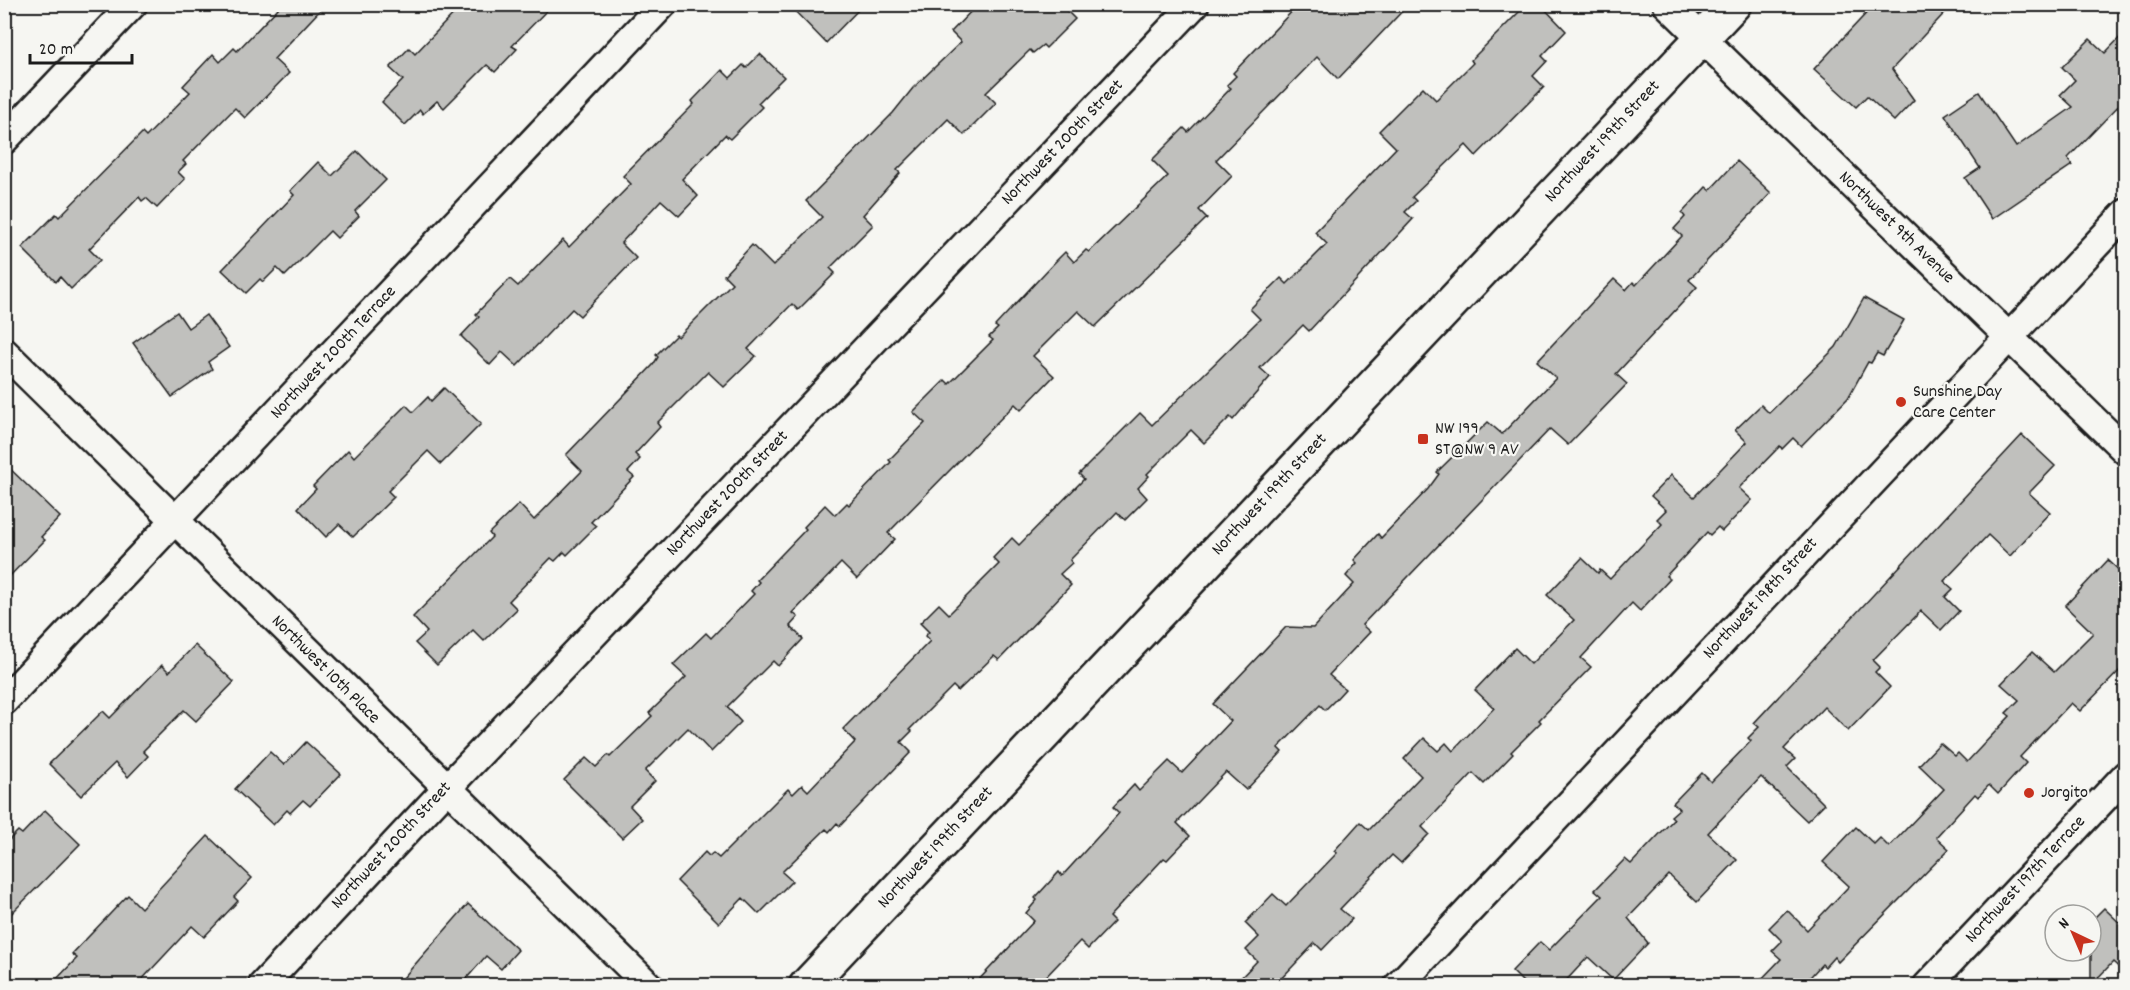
<svg xmlns="http://www.w3.org/2000/svg" width="2130" height="990" viewBox="0 0 2130 990" font-family="Dekko,sans-serif">
<rect width="100%" height="100%" fill="#f6f6f2"/>
<filter id="ink" filterUnits="userSpaceOnUse"><feTurbulence type="fractalNoise" baseFrequency=".0167" numOctaves="2"/><feDisplacementMap in="SourceGraphic" scale="12" xChannelSelector="R" yChannelSelector="G"/><feConvolveMatrix kernelMatrix="1 2 1 2 8 2 1 2 1" color-interpolation-filters="sRGB"/></filter>
<g filter="url(#ink)">
<!-- building -->
<g fill="#c0c0bd" stroke="#1c1c1c" stroke-width="1.5">
<polygon points="282,4 326,4 274,59 289,73 245,118 235,108 183,161 186,164 178,172 185,179 157,208 146,198 142,201 139,197 89,249 100,260 71,289 60,277 56,282 22,248 56,214 59,217 142,133 146,137 190,92 183,86 213,54 220,62 234,48 237,51"/>
<polygon points="463,4 553,4 512,46 517,49 495,72 487,65 444,108 437,101 423,114 420,110 405,125 382,102 403,80 390,68 409,48 415,54"/>
<polygon points="788,4 864,4 826,43"/>
<polygon points="978,4 1060,4 1075,19 1046,48 1043,45 1033,53 1030,50 986,93 996,103 964,135 948,119 897,170 900,173 863,215 873,225 830,268 835,273 798,310 792,304 748,349 756,356 724,387 708,372 657,423 660,427 635,454 640,459 628,472 634,477 591,522 596,526 567,555 564,552 555,561 551,558 509,601 517,609 484,641 473,630 437,665 415,643 427,632 413,617 492,537 489,533 519,504 534,520 582,471 566,455 653,365 658,357 656,355 676,335 678,337 732,283 724,275 752,245 773,266 822,217 806,201 893,113 913,88 961,42 951,32"/>
<polygon points="1299,4 1409,4 1338,79 1317,57 1216,160 1232,176 1199,210 1207,218 1095,327 1078,311 1033,356 1054,376 1021,410 1015,404 888,533 895,539 857,579 841,563 793,613 798,617 790,626 803,639 778,666 773,661 727,707 741,722 711,752 688,728 645,771 655,781 630,806 642,819 622,838 564,780 586,758 596,767 608,755 610,757 652,716 649,713 686,677 673,665 706,633 711,638 754,594 751,591 759,582 757,580 806,529 804,527 825,505 835,515 847,503 849,505 891,462 889,460 925,423 913,412 945,380 949,384 993,340 989,337 998,328 995,326 1054,263 1065,252 1074,262 1086,250 1089,252 1168,176 1152,160 1184,128 1188,132 1231,88 1227,85 1236,76 1233,73"/>
<polygon points="1527,4 1540,4 1566,31 1542,56 1547,61 1533,76 1544,87 1476,156 1466,145 1412,197 1416,201 1405,212 1413,219 1309,331 1303,325 1260,368 1270,377 1233,420 1230,417 1204,443 1191,430 1147,474 1149,476 1138,488 1147,498 1125,520 1117,512 1070,560 1072,563 1060,574 1071,585 999,660 994,656 958,691 953,686 910,729 912,731 901,742 911,752 840,826 837,823 829,832 826,829 782,872 792,881 759,914 743,898 719,923 677,881 705,852 709,856 713,853 719,858 788,789 793,794 802,785 808,791 855,742 843,729 930,641 925,636 929,632 920,623 939,604 949,614 999,564 993,558 1012,538 1019,545 1084,479 1079,474 1140,413 1152,425 1260,319 1250,309 1281,278 1287,284 1327,244 1315,232 1396,148 1379,131 1423,87 1436,100 1473,63 1471,60"/>
<polygon points="1875,4 1953,4 1892,69 1914,100 1894,121 1867,96 1856,107 1814,69"/>
<polygon points="2126,31 2126,98 2068,158 2072,165 1992,219 1965,178 1980,168 1945,115 1979,92 2016,147 2073,107 2060,95 2075,80 2062,67 2090,39 2105,53"/>
<polygon points="760,54 784,77 758,103 762,107 730,139 725,135 682,179 698,196 679,216 661,200 621,243 636,258 580,316 572,309 517,366 502,352 490,365 461,336 479,317 476,314 510,279 518,286 563,240 569,247 631,184 623,176 694,104 692,101 722,70 730,78 743,65 746,68"/>
<polygon points="357,151 386,180 355,211 359,216 337,238 330,231 285,276 277,268 263,282 260,279 246,293 222,270 294,195 290,191 318,162 332,176"/>
<polygon points="1737,161 1771,193 1689,280 1697,287 1616,374 1627,384 1568,445 1550,429 1362,625 1370,632 1329,675 1345,689 1335,700 1325,710 1320,705 1278,748 1282,752 1246,790 1226,772 1177,823 1190,836 1167,860 1164,858 1109,917 1114,922 1088,949 1080,941 1037,986 973,986 1034,921 1026,913 1037,900 1035,898 1059,872 1062,876 1105,829 1119,813 1113,807 1134,785 1139,791 1169,761 1182,773 1231,721 1213,704 1286,627 1313,628 1354,584 1346,576 1357,563 1354,560 1378,534 1381,538 1428,489 1439,474 1437,472 1488,422 1502,434 1556,378 1537,361 1614,279 1626,290 1633,282 1636,285 1682,236 1674,229 1685,217 1682,213 1706,187 1710,190"/>
<polygon points="1864,298 1904,320 1883,356 1877,353 1871,363 1868,362 1848,398 1801,446 1793,438 1782,449 1780,446 1739,488 1752,500 1722,531 1718,527 1710,535 1707,532 1666,576 1670,579 1640,611 1632,603 1581,658 1591,667 1539,720 1541,722 1511,752 1513,754 1484,784 1473,773 1422,827 1429,834 1401,863 1392,855 1340,909 1352,919 1322,950 1315,943 1274,986 1233,986 1257,961 1246,950 1259,937 1245,923 1273,894 1286,906 1337,853 1334,851 1360,822 1369,830 1421,776 1404,759 1424,738 1438,751 1446,743 1453,751 1494,708 1475,690 1515,648 1531,664 1574,620 1547,595 1582,558 1598,573 1600,570 1610,579 1662,524 1657,519 1666,510 1651,496 1671,475 1694,497 1747,442 1735,430 1761,405 1769,413 1836,347"/>
<polygon points="177,312 188,328 206,315 229,347 208,362 212,369 172,397 133,343"/>
<polygon points="444,388 481,424 441,464 428,451 388,491 394,497 353,537 339,524 326,537 298,508 316,489 313,486 348,450 354,457 406,405 413,412 428,397 431,401"/>
<polygon points="2022,435 2055,466 2029,493 2050,512 2010,556 1988,535 1944,581 1953,589 1945,597 1959,611 1941,630 1921,611 1873,660 1880,667 1875,672 1890,687 1848,731 1824,707 1784,749 1795,759 1787,767 1824,804 1807,821 1761,777 1708,833 1737,860 1697,902 1669,875 1628,918 1648,943 1613,980 1588,957 1561,986 1527,986 1512,971 1540,942 1549,950 1602,896 1595,890 1625,859 1631,864 1674,819 1671,816 1679,809 1673,803 1702,773 1711,782 1751,741 1748,738 1759,727 1754,723"/>
<polygon points="4,463 60,517 41,537 45,540 4,582"/>
<polygon points="2108,560 2126,577 2126,664 2080,711 2071,703 2020,757 2026,763 1998,794 1989,785 1978,797 1975,794 1936,837 1949,849 1838,962 1834,957 1825,967 1822,964 1802,986 1755,986 1781,959 1772,951 1782,941 1769,928 1787,910 1807,930 1849,886 1823,862 1856,827 1874,844 1880,838 1889,847 1944,789 1919,765 1940,743 1955,756 1958,753 1967,762 2010,716 2006,713 2019,700 2001,684 2032,652 2054,672 2093,633 2065,606"/>
<polygon points="195,645 234,682 196,721 184,710 143,751 148,756 128,777 115,763 81,796 49,764 103,711 110,718 162,665 169,672"/>
<polygon points="306,742 341,774 310,806 303,800 290,813 287,810 273,825 235,789 270,752 284,765"/>
<polygon points="45,810 80,844 4,921 4,845 18,831 22,834"/>
<polygon points="208,836 252,878 234,897 238,901 204,937 192,926 136,986 50,986 77,958 72,954 128,895 141,908"/>
<polygon points="468,904 518,950 501,969 486,956 460,986 396,986"/>
<polygon points="2104,908 2126,929 2126,974 2113,962 2091,985 2091,921"/>
</g>
<g fill="none" stroke-linecap="round" stroke-linejoin="round">
<!-- minor casing -->
<g stroke="#1c1c1c" stroke-width="32">
<g id="minor">
<polyline points="1667,4 2126,451"/>
<polyline points="4,140 133,4"/>
<polyline points="4,352 649,986"/>
<polyline points="4,701 663,4"/>
<polyline points="262,986 446,789 1195,4"/>
<polyline points="1398,986 2126,213"/>
<polyline points="1927,986 2126,775"/>
</g>
</g>
<!-- primary casing -->
<g stroke="#1c1c1c" stroke-width="38">
<polyline id="primary" points="806,986 1734,4"/>
</g>
<!-- minor -->
<use href="#minor" stroke="#f6f6f2" stroke-width="27"/>
<!-- primary -->
<use href="#primary" stroke="#f6f6f2" stroke-width="33"/>
</g>
</g>
<!-- markers -->
<g fill="#c8321e" stroke="#f6f6f2" stroke-width="2">
<circle cx="1901" cy="402" r="6"/>
<rect x="1417" y="433" width="12" height="12" rx="3"/>
<circle cx="2029" cy="793" r="6"/>
</g>
<g text-anchor="middle" dominant-baseline="central" stroke-width="4.5" stroke-linejoin="round" paint-order="stroke">
<!-- street labels -->
<g font-size="18" fill="#1c1c1c" stroke="#f6f6f2">
<text transform="translate(1603 142) rotate(-47)">Northwest 199th Street</text>
<text transform="translate(1063 143) rotate(-46)">Northwest 200th Street</text>
<text transform="translate(1896 228) rotate(44)">Northwest 9th Avenue</text>
<text transform="translate(334 353) rotate(-47)">Northwest 200th Terrace</text>
<text transform="translate(728 494) rotate(-46)">Northwest 200th Street</text>
<text transform="translate(1270 495) rotate(-47)">Northwest 199th Street</text>
<text transform="translate(1761 599) rotate(-47)">Northwest 198th Street</text>
<text transform="translate(325 670) rotate(45)">Northwest 10th Place</text>
<text transform="translate(392 846) rotate(-47)">Northwest 200th Street</text>
<text transform="translate(936 848) rotate(-47)">Northwest 199th Street</text>
<text transform="translate(2026 880) rotate(-47)">Northwest 197th Terrace</text>
</g>
<!-- poi labels -->
<g font-size="18" fill="#1c1c1c" stroke="#f6f6f2" text-anchor="start">
<text x="1913" y="392">Sunshine Day<tspan x="1913" dy="21">Care Center</tspan></text>
<text x="1435" y="429">NW 199<tspan x="1435" dy="21">ST@NW 9 AV</tspan></text>
<text x="2041" y="793">Jorgito</text>
</g>
</g>
<!-- margin -->
<rect width="2130" height="990" fill="none" stroke="#f6f6f2" stroke-width="24"/>
<rect x="12" y="12" width="2106" height="966" fill="none" stroke="#1c1c1c" stroke-width="2" filter="url(#ink)"/>
<!-- north arrow -->
<g transform="translate(2073 933) rotate(316)"><circle r="28" fill="#f6f6f2" stroke="#9f9f9c" stroke-width="1.5"/>
<path d="M0-4.5L10 22L0 15L-10 22Z" fill="#c8321e"/>
<text y="-9" font-size="16" font-weight="bold" text-anchor="middle" fill="#1c1c1c">N</text>
</g>
<!-- scale -->
<path d="M30 54v9h102v-9" fill="none" stroke="#1c1c1c" stroke-width="3"/>
<text x="39" y="54" font-size="18" fill="#1c1c1c" stroke="#f6f6f2" stroke-width="4.5" paint-order="stroke">20 m</text>
</svg>
